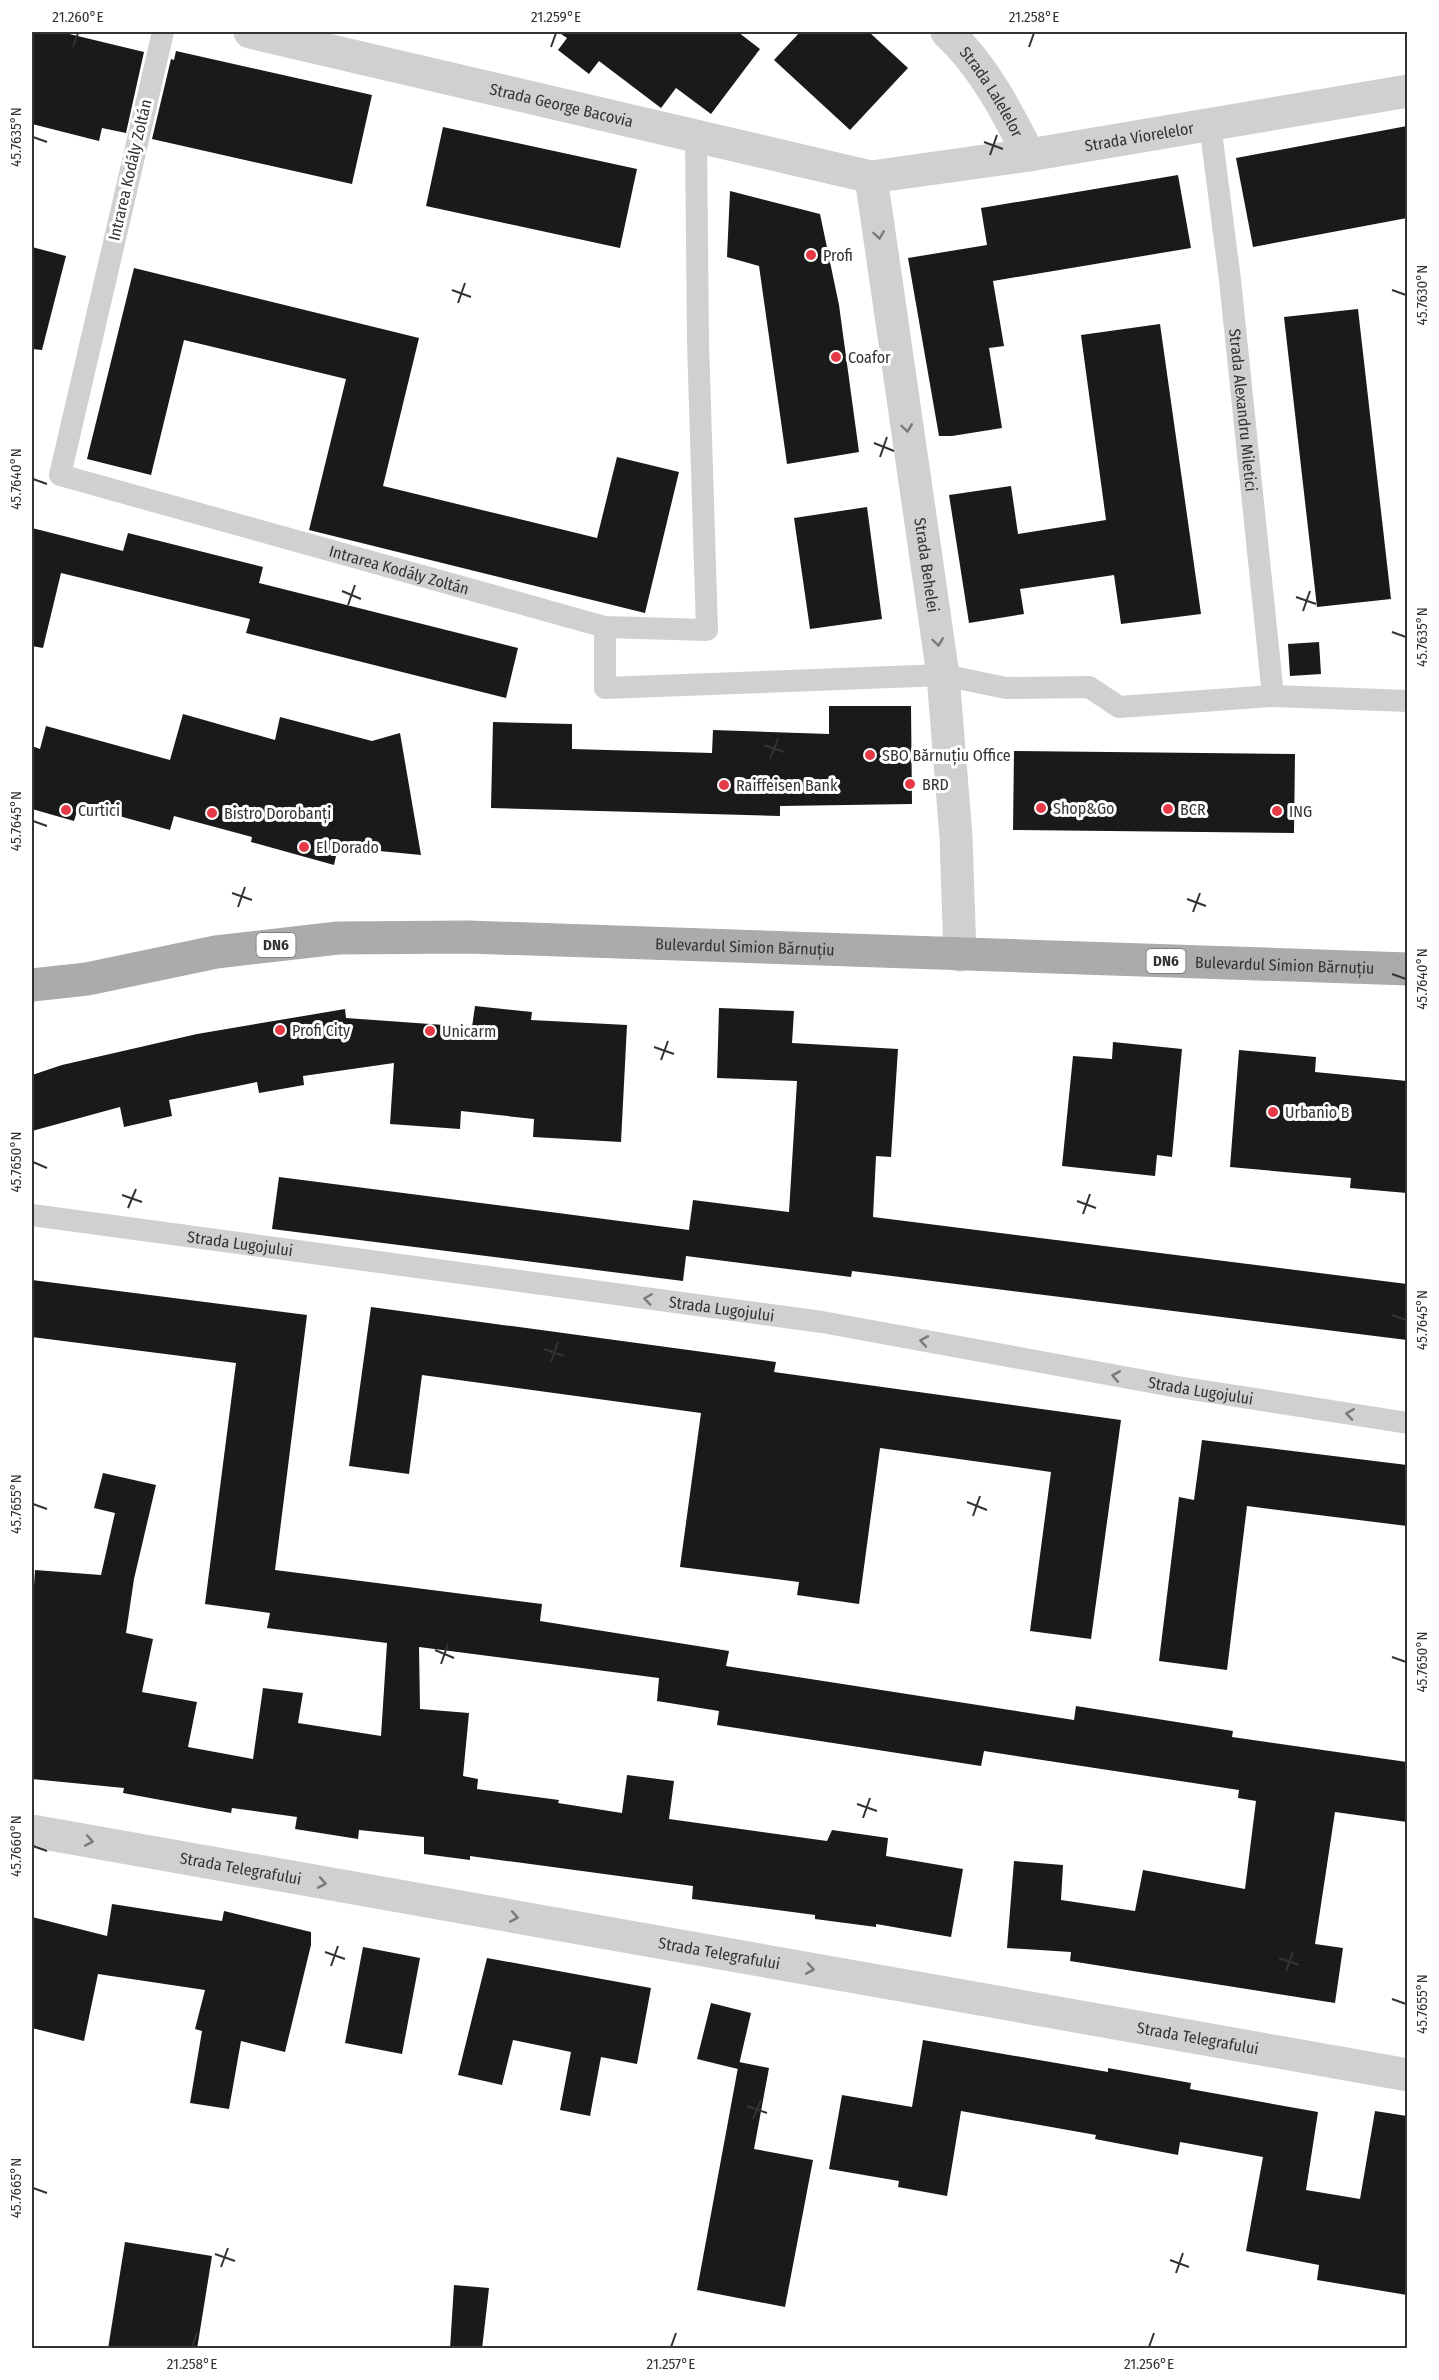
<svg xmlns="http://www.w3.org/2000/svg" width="1439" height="2380" viewBox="0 0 1439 2380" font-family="'Fira Sans Condensed',sans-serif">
<rect width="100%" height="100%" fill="#fff"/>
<!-- building -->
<g fill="#1a1a1a">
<polygon points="32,32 61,32 144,52 126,133 102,128 99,141 32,124"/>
<polygon points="558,32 738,32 760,49 711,114 676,88 661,108 599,61 589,74 558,50 567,38"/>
<polygon points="800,32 869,32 908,68 850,130 774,60"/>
<polygon points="176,51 372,95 352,184 152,139 171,59 174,60"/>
<polygon points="1407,126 1407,218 1253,247 1236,158"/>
<polygon points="443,127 637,169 620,248 426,206"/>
<polygon points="1178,175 1191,248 993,281 1004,346 989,348 1002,428 952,436 939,436 908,258 987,245 981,208"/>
<polygon points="730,191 820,214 839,305 859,452 787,464 759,266 727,257"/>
<polygon points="32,247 66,256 42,350 32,349"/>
<polygon points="134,268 419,338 383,486 597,538 617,457 679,472 645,613 309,530 346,379 184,340 151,475 87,459"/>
<polygon points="1358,309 1391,599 1317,607 1284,317"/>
<polygon points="1160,324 1201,614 1121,624 1114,575 1020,589 1024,614 969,623 949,495 1011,486 1018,534 1106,520 1081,335"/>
<polygon points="867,507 882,619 810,629 794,518"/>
<polygon points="32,528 123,551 128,533 263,567 259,583 518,648 506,698 246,633 250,619 61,573 43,648 32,646"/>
<polygon points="1319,642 1321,674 1290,676 1288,644"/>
<polygon points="829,706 911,706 912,804 780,806 780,816 491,808 493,722 572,724 572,749 712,753 713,730 829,734"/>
<polygon points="183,714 275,740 280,717 372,741 400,733 421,855 338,847 334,865 251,842 252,837 174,816 170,830 79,805 74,821 32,809 32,746 40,749 46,726 170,760"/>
<polygon points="1014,751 1295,754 1294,833 1013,830"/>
<polygon points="475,1006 532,1012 531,1020 627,1025 621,1142 533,1137 534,1119 461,1111 460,1129 390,1124 394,1063 303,1076 304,1085 259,1093 257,1082 169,1100 172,1116 124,1127 120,1107 32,1131 32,1075 62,1065 197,1034 345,1009 346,1018 472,1027"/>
<polygon points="719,1008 794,1011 792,1043 898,1049 891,1157 876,1156 873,1217 1407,1284 1407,1340 852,1271 851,1277 686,1256 683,1281 272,1229 279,1177 689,1230 688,1237 693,1200 789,1212 797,1081 717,1078"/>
<polygon points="1113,1042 1182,1049 1172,1157 1157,1155 1155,1176 1062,1166 1073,1056 1112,1059"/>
<polygon points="1239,1050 1316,1057 1315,1072 1407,1081 1407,1193 1350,1188 1351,1178 1230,1167"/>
<polygon points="32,1280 307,1315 275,1570 542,1604 540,1621 729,1651 726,1666 1074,1720 1076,1706 1233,1731 1232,1737 1407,1762 1407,1822 1335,1812 1315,1944 1343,1948 1335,2003 1070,1961 1071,1952 1007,1948 1014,1861 1063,1865 1061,1900 1135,1911 1143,1870 1245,1889 1256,1801 1238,1798 1239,1790 984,1751 981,1766 717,1725 719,1711 657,1701 659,1678 419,1647 420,1709 469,1713 463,1776 478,1779 477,1789 559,1800 558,1803 622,1813 627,1775 674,1781 669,1819 827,1841 832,1830 888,1838 886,1856 963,1869 951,1937 876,1924 876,1927 815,1919 815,1915 692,1899 693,1886 470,1856 470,1860 424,1854 424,1837 359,1830 358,1839 295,1829 297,1817 232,1808 231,1813 123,1793 124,1788 32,1779 32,1617 35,1570 101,1575 115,1513 94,1508 103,1473 156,1485 134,1579 126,1633 153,1639 142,1692 197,1702 188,1747 253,1759 263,1688 303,1693 298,1723 381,1736 387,1643 267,1628 270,1613 205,1604 236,1363 32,1337"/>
<polygon points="371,1307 776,1362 774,1372 1121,1420 1091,1639 1030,1631 1051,1472 880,1448 859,1604 797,1595 799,1582 680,1567 701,1413 422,1375 409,1474 349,1466"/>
<polygon points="1202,1440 1407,1465 1407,1526 1247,1506 1227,1670 1159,1661 1179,1497 1194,1500"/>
<polygon points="112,1904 222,1921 224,1911 311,1932 311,1945 285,2052 241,2041 229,2109 190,2103 202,2031 195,2029 205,1990 98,1974 84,2041 32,2028 32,1917 107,1936"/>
<polygon points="363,1947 420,1958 402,2054 345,2043"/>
<polygon points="487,1958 651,1988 637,2064 601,2057 590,2116 560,2110 571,2052 513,2040 502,2085 458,2075"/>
<polygon points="711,2003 751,2013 738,2069 697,2059"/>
<polygon points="923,2040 1108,2072 1108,2068 1191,2083 1190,2089 1318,2112 1306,2190 1360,2199 1375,2111 1407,2116 1407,2295 1317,2280 1319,2265 1246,2251 1263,2157 1180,2142 1178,2155 1095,2139 1096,2135 961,2111 947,2196 898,2187 899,2181 829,2169 842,2095 912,2107"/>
<polygon points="739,2062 769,2068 754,2149 813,2160 785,2307 697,2290"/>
<polygon points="125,2242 212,2256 197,2349 108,2349"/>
<polygon points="454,2285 489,2288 482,2349 450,2349"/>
</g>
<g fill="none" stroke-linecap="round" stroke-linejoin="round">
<!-- service -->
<g stroke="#d0d0d0" stroke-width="22">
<path id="s1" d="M163,32L60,475L605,627L707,630L698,342L696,137"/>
<path id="s2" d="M1210,124L1230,280L1273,696"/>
<polyline points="605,627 605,688 943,675 1006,688 1089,687 1119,707 1273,696 1408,701"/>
<path id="s3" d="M32,1215L822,1322L1178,1387L1408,1423"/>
</g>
<!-- minor -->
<g stroke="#d0d0d0" stroke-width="33">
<path id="s4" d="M250,32L871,177L1029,155L1408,91"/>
<path id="s5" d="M947,32C983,65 1007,112 1029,155"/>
<path id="s6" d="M871,177L943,675L956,837L960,955"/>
<path id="s7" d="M32,1831L1408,2075"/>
</g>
<!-- primary -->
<path stroke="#ababab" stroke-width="33" id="s8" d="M32,985L87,979L216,952L338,938L468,937L1408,969"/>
</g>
<!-- one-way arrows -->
<defs><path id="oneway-chevron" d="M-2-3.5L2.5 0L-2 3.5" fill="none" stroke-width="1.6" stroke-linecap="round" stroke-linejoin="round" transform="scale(1.5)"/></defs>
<g stroke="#7a7a7a">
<use href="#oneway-chevron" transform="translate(879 235) rotate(82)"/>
<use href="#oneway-chevron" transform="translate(907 428) rotate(82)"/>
<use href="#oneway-chevron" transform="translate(938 642) rotate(82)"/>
<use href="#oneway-chevron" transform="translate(648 1299) rotate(-172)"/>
<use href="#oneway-chevron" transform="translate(924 1341) rotate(-170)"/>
<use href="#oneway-chevron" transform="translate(1116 1376) rotate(-170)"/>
<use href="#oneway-chevron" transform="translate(1350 1414) rotate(-171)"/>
<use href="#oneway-chevron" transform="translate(89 1841) rotate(10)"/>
<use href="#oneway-chevron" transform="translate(322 1883) rotate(10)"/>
<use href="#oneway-chevron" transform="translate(514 1917) rotate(10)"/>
<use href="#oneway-chevron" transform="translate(810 1969) rotate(10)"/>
</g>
<!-- ticks -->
<path fill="none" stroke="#333" stroke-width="2" d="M73,47L78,33M551,47L556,33M1029,47L1034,33M33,137L47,142M984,142L1003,149M990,155L997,135M452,290L471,297M1392,290L1406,295M458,303L465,283M874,443L894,451M880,457L887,437M33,479L47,484M342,591L361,599M1296,597L1316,604M348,605L355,585M1303,611L1310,591M1392,632L1406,637M764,745L784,752M770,759L778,739M33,821L47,826M232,893L252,900M1187,899L1206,906M238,907L245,887M1193,912L1200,893M1392,974L1406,979M654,1047L674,1054M661,1060L668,1041M33,1162L47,1168M122,1195L142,1202M1077,1201L1096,1208M128,1208L136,1189M1083,1214L1090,1194M1392,1315L1406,1320M544,1349L564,1356M551,1362L558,1342M967,1502L987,1510M33,1504L47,1509M973,1516L980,1496M435,1650L454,1658M1392,1657L1406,1662M441,1664L448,1644M857,1804L877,1811M863,1818L870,1798M33,1846L47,1851M325,1952L345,1959M1279,1958L1299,1965M331,1966L338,1946M1286,1971L1293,1952M1392,1999L1406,2004M747,2106L767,2113M753,2119L761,2100M33,2188L47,2193M215,2254L235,2261M1170,2260L1189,2267M221,2267L228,2248M1176,2273L1183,2253M192,2347L197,2333M671,2347L676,2333M1149,2347L1154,2333"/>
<!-- markers -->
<g fill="#e63946" stroke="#fff" stroke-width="2">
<circle cx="811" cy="255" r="6"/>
<circle cx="836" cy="357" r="6"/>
<circle cx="870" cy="755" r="6"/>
<circle cx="910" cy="784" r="6"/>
<circle cx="724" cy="785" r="6"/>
<circle cx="1041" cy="808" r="6"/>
<circle cx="1168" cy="809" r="6"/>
<circle cx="66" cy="810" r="6"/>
<circle cx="1277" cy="811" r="6"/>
<circle cx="212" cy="813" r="6"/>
<circle cx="304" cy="847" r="6"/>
<circle cx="280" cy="1030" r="6"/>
<circle cx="430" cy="1031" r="6"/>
<circle cx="1273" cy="1112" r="6"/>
</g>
<g text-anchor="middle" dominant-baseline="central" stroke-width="6" stroke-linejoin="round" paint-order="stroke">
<!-- shield labels -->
<g fill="#fff" stroke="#707070" stroke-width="1.5">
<rect x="256.5" y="933" width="39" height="24" rx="4.5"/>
<rect x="1146.5" y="949" width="39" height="24" rx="4.5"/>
</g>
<g font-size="15" font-weight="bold" fill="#333">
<text x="276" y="945">DN6</text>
<text x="1166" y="961">DN6</text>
</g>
<!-- street labels -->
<g font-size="16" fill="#333" stroke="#fff">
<text stroke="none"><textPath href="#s5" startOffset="75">Strada Lalelelor</textPath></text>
<text stroke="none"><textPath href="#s4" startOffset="320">Strada George Bacovia</textPath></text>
<text stroke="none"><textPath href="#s4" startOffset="909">Strada Viorelelor</textPath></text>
<text transform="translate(130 170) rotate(-77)">Intrarea Kodály Zoltán</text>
<text stroke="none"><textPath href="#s2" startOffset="288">Strada Alexandru Miletici</textPath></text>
<text stroke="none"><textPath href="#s6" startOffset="392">Strada Behelei</textPath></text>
<text stroke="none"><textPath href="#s1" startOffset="807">Intrarea Kodály Zoltán</textPath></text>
<text stroke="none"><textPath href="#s8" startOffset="717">Bulevardul Simion Bărnuțiu</textPath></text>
<text stroke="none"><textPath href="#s8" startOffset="1257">Bulevardul Simion Bărnuțiu</textPath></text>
<text stroke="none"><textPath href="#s3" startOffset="210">Strada Lugojului</textPath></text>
<text stroke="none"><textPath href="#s3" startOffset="696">Strada Lugojului</textPath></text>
<text stroke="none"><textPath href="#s3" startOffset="1182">Strada Lugojului</textPath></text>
<text stroke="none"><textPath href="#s7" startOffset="212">Strada Telegrafului</textPath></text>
<text stroke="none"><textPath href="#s7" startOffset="698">Strada Telegrafului</textPath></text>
<text stroke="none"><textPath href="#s7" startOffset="1184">Strada Telegrafului</textPath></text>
</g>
<!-- poi labels -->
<g font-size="16" fill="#333" stroke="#fff" text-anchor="start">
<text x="823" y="255">Profi</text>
<text x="848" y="357">Coafor</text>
<text x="882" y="755">SBO Bărnuțiu Office</text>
<text x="922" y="784">BRD</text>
<text x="736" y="785">Raiffeisen Bank</text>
<text x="1053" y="808">Shop&amp;Go</text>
<text x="1180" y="809">BCR</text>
<text x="78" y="810">Curtici</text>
<text x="1289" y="811">ING</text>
<text x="224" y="813">Bistro Dorobanți</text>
<text x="316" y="847">El Dorado</text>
<text x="292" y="1030">Profi City</text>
<text x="442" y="1031">Unicarm</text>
<text x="1285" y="1112">Urbanio B</text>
</g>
</g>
<!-- border -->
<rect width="1439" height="2380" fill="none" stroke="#ffffff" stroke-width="66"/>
<rect x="33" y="33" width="1373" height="2314" fill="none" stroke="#333" stroke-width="2"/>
<g font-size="15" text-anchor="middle" fill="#333">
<text x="78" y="22">21.260°E</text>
<text x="556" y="22">21.259°E</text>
<text x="1034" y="22">21.258°E</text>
<text transform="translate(16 137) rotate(-90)" y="5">45.7635°N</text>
<text transform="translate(1422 295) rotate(-90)" y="5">45.7630°N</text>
<text transform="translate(16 479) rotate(-90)" y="5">45.7640°N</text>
<text transform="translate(1422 637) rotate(-90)" y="5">45.7635°N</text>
<text transform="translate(16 821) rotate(-90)" y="5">45.7645°N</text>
<text transform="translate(1422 979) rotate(-90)" y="5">45.7640°N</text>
<text transform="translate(16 1162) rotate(-90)" y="5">45.7650°N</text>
<text transform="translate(1422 1320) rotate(-90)" y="5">45.7645°N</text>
<text transform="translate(16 1504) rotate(-90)" y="5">45.7655°N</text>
<text transform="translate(1422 1662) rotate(-90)" y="5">45.7650°N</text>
<text transform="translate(16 1846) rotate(-90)" y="5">45.7660°N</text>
<text transform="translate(1422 2004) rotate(-90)" y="5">45.7655°N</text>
<text transform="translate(16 2188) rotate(-90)" y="5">45.7665°N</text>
<text x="192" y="2369">21.258°E</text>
<text x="671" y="2369">21.257°E</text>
<text x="1149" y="2369">21.256°E</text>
</g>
</svg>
